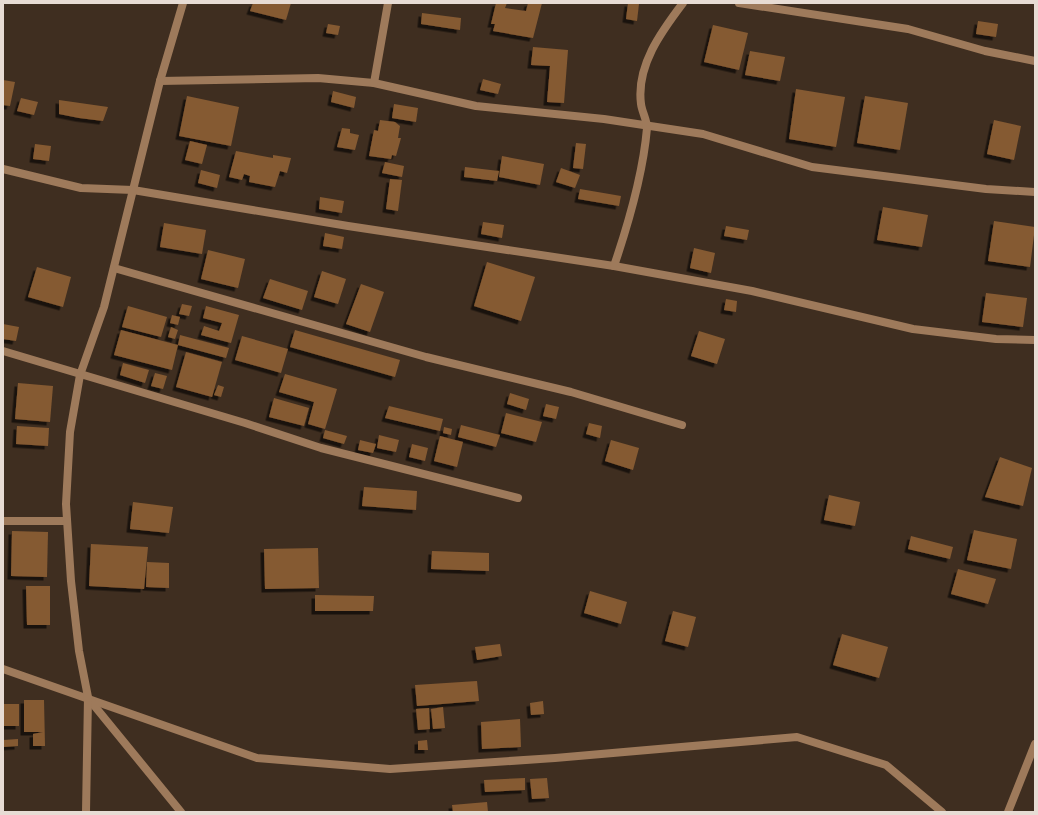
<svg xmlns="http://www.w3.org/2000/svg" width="1038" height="815" viewBox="0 0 1038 815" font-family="Lora,serif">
<defs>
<filter id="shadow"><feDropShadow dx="-3.5" dy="3.5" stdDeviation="0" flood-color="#0009"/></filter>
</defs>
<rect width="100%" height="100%" fill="#3f2e20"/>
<!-- building -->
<g fill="#855a32" filter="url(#shadow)">
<polygon points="253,3 291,3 286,20 250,11"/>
<polygon points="496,3 507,3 505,8 526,11 528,3 542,3 533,38 493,31 495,24 491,24"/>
<polygon points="628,3 639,4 637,21 626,19"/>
<polygon points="422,13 461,18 460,30 421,24"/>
<polygon points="978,21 998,24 996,37 976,34"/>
<polygon points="328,24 340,26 338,35 326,33"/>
<polygon points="713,25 748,33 739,70 704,62"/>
<polygon points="533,47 568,50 564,103 547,102 550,66 531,65"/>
<polygon points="750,51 785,57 780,81 745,75"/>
<polygon points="483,79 501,84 498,94 480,90"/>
<polygon points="3,80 15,82 10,106 3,105"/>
<polygon points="796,89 845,97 836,147 789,139"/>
<polygon points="333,91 356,97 354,108 331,102"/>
<polygon points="187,96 239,107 231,146 179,136"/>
<polygon points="865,96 908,103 900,150 857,143"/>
<polygon points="21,98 38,102 34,115 17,111"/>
<polygon points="59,100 108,107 103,121 79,118 59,114"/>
<polygon points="394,104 418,108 416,122 392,118"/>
<polygon points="380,120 395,122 400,126 398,138 401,138 396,156 392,155 391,159 369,156 374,130 378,131"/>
<polygon points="994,120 1021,126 1014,160 987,154"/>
<polygon points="342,128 350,129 350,133 359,135 355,150 337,147"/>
<polygon points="190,141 207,145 202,164 185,160"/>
<polygon points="576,143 586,144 583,169 573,168"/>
<polygon points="35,144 51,146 49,161 33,159"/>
<polygon points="236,151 273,158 273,155 291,158 287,173 280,171 275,187 249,182 250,176 244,174 242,180 229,177"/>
<polygon points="502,156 544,164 540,185 499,177"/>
<polygon points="385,162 404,166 402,177 382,173"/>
<polygon points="465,167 499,171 497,181 464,177"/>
<polygon points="561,168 580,175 575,188 556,182"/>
<polygon points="201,170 220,175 217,188 198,183"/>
<polygon points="390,179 402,180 398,211 386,209"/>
<polygon points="580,189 621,196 619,206 578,199"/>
<polygon points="320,197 344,201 342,213 319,209"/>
<polygon points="883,207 928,215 922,247 877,240"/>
<polygon points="994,221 1035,227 1030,267 988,261"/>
<polygon points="483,222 504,225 502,238 481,234"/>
<polygon points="164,223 206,230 202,254 160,247"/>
<polygon points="726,226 749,230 747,240 724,236"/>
<polygon points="325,233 344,237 342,249 323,246"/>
<polygon points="694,248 715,253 711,273 690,268"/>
<polygon points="208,250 245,259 238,288 201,279"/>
<polygon points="487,262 535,277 521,321 474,306"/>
<polygon points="37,267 71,277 63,307 28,297"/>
<polygon points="322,271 346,279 338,304 314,297"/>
<polygon points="270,279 308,291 302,310 263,298"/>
<polygon points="361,284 384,292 370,332 346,324"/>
<polygon points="986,293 1027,298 1023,327 982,322"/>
<polygon points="726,299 737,301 736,312 724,310"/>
<polygon points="182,304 192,306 189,316 179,314"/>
<polygon points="128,306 167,317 161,337 122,327"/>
<polygon points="206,306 239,315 231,343 201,335 204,326 219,331 222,323 203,318"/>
<polygon points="172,315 180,317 178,325 170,323"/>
<polygon points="3,324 19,327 16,341 3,339"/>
<polygon points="171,327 178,330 175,339 168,337"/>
<polygon points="121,330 178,345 172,370 114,355"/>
<polygon points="295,330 400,360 395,377 290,347"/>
<polygon points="699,331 725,339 717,364 691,356"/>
<polygon points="180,335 229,348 226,358 178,345"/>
<polygon points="242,336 288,349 281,373 235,360"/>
<polygon points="186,352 222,362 212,397 176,387"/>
<polygon points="123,363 149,370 145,383 120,375"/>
<polygon points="155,373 167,376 163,389 151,386"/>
<polygon points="285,374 337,389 325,429 308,424 314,402 279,392"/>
<polygon points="18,383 53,386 50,422 15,419"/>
<polygon points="218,385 224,387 221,397 214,395"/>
<polygon points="510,393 529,399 526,410 507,404"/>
<polygon points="274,398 309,408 304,426 269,417"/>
<polygon points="546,404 559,407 556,419 543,416"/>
<polygon points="389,406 443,419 440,431 385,418"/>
<polygon points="506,413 542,422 536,442 501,433"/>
<polygon points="589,423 602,426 600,438 586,434"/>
<polygon points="461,425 500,435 496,447 458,437"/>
<polygon points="17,426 49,428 48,446 16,444"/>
<polygon points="444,427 452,429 451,435 443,433"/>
<polygon points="325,430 347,436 344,444 323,438"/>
<polygon points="379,435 399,440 396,452 377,448"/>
<polygon points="440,436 463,442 457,467 434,461"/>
<polygon points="360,440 376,444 373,453 358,450"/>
<polygon points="611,440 639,448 633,470 605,461"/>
<polygon points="412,444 428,448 425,461 409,457"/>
<polygon points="1000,457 1032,468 1023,506 985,497"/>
<polygon points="364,487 417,491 416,510 362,506"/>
<polygon points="829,495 860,502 855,526 824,520"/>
<polygon points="133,502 173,507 169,533 130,529"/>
<polygon points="974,530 1017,539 1011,569 967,560"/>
<polygon points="12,531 48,532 47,577 11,576"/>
<polygon points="911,536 953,547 950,559 908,549"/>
<polygon points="91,544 148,547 144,589 89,586"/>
<polygon points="318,548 319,588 265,589 264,549"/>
<polygon points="432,551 489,553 489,571 431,569"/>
<polygon points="147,562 169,563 169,588 146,587"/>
<polygon points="958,569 996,579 988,604 951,594"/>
<polygon points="26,586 50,586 50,625 27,625"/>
<polygon points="590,591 627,602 621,624 584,613"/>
<polygon points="315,595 374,596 373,611 315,611"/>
<polygon points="673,611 696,617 688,647 665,641"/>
<polygon points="842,634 888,647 879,678 833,665"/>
<polygon points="500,644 502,656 477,660 475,647"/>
<polygon points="477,681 479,701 417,706 415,685"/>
<polygon points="24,700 44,700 45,746 33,746 33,734 43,732 24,732"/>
<polygon points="543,701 544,714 531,715 530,703"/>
<rect x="3" y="704" width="16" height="22"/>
<polygon points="443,707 445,728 433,729 431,709"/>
<polygon points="429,708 430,729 418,730 416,709"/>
<polygon points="520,719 521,747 482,749 481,722"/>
<polygon points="18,739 18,746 3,747 3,740"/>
<polygon points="427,740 428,750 418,750 418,741"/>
<polygon points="525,778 525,790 485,792 484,780"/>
<polygon points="547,778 549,798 532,799 530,779"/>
<polygon points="487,802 488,812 453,812 452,805"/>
</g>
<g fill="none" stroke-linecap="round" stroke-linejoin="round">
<!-- street -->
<g stroke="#9e7a5b" stroke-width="8">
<polyline points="739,3 908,29 985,51 1035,61"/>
<polyline points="160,81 318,78 374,83 476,106 604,119 703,134 812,167 986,189 1035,192"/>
<polyline points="374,83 388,3"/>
<polyline points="3,169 81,188 133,190 348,226 614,266 752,291 913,329 996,339 1035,340"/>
<path d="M614,266C629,222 643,175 647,128C647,120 642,112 641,104C636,66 661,32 683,3"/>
<polyline points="114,268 426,357 571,392 682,425"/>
<polyline points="3,351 245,423 321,448 518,498"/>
<polyline points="3,521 67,521"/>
<polyline points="3,669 257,758 390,769 555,758 797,737 886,765 942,812"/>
<polyline points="88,698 181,812"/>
<polyline points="86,812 88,697 79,651 71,581 66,504 70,432 80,375 104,307 160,81 183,3"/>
<polyline points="1008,812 1035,744"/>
</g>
</g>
<!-- border -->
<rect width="1038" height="815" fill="none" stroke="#e7dcd4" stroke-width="8"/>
</svg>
